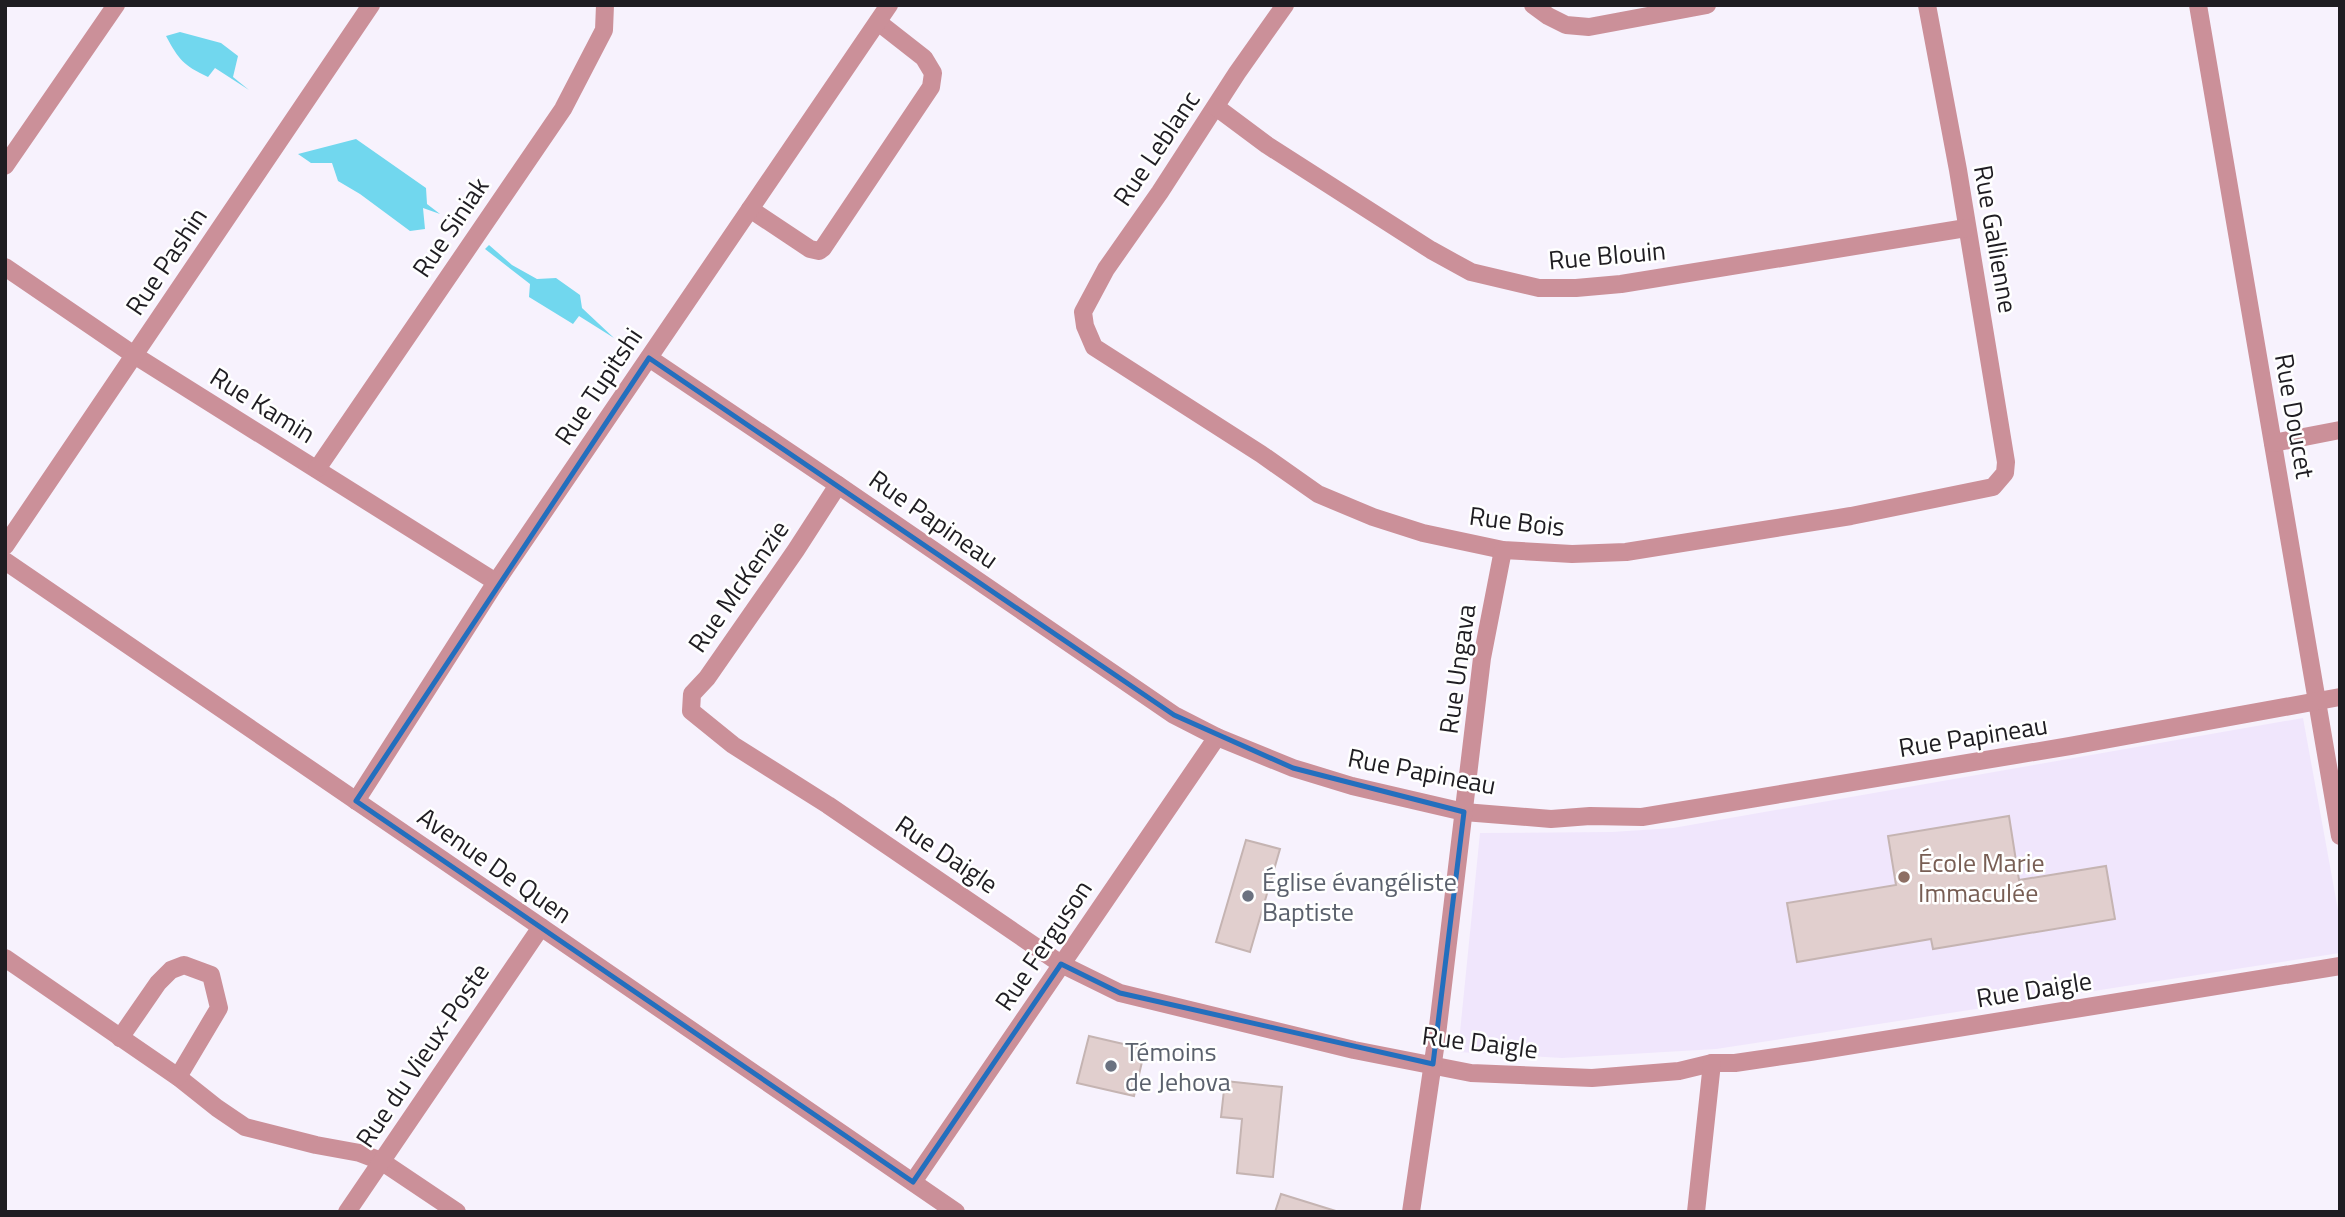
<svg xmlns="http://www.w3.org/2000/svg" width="2345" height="1217" viewBox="0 0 2345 1217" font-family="'Titillium Web',sans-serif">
<rect width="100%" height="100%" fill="#f7f2fd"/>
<!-- built -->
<polygon fill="#f0e6fc" points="2303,718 2340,921 2340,953 1716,1049 1562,1058 1458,1052 1480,833 1612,832 1673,828"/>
<!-- water -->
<g fill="#71d7ee">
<path d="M180,32L221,43L238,56L233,77L249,90L215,68L208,77C183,65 179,60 166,36Z"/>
<polygon points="356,139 426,188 427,204 440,214 423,208 425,229 410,231 360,194 338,181 332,163 311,163 298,154"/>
<polygon points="489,245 512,265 537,279 556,278 580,295 582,308 614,338 579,316 573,324 529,297 530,284 485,249"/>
</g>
<!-- building -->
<g fill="#e1cfce" stroke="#c5b4b2" stroke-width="2">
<polygon points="2009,816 2019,880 2106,866 2115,919 1933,949 1931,939 1797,962 1787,903 1896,885 1888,836"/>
<polygon points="1246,840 1280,849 1250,952 1216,942"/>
<polygon points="1089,1036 1145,1049 1134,1096 1077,1083"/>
<polygon points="1225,1081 1282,1087 1273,1177 1237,1173 1242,1119 1221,1117"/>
<polygon points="1281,1194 1339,1212 1275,1212"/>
</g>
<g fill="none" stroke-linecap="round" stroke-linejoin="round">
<!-- minor -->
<g stroke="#cb9099" stroke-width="18">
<polyline points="1285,5 1237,73 1160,192 1106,269 1083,312 1085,326 1094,347 1261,454 1318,494 1373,517 1423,533 1503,550 1572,554 1626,552 1851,516 1993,487 2005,473 2006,462 1958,170 1927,5"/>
<polyline points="1533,5 1548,16 1566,25 1589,27 1707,5"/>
<polyline points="2198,5 2340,836"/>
<polyline points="1216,107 1267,145 1431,250 1471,272 1539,288 1576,288 1621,284 1966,228"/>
<polyline points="5,166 116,5"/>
<polyline points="750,209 810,249 819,251 823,248 931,87 933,73 924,58 878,22"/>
<polyline points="5,267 134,355 496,582"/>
<polyline points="649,358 838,485 1174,715 1217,737 1293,768 1352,786 1464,812 1551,819 1590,816 1642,817 2070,746 2340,697"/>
<polyline points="2273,443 2340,430"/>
<polyline points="317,469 563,109 604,30 605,5"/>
<polyline points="838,485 796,550 707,678 692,694 691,711 733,745 828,805 1061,964 1120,993 1354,1050 1471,1073 1592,1078 1679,1071 1712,1063 1735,1063 1810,1052 2340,966"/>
<polyline points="5,546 371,5"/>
<polyline points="356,801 496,582 889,5"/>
<polyline points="541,927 956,1212"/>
<polyline points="5,958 178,1077 217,1108 245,1127 316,1145 360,1153 381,1161 457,1212"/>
<polyline points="120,1038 158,983 171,970 184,965 211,975 219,1008 178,1077"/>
<polyline points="913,1182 1217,737"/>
<polyline points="1411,1212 1437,1035 1482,658 1503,550"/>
<polyline points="1696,1212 1712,1063"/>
</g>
<!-- tertiary -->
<polyline stroke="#cb9099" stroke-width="18" points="5,561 541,927 347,1212"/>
</g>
<!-- marked area -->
<path fill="none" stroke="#236fbe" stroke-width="5" stroke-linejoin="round" d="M649,358L1174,715L1293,768L1464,812L1433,1064L1120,993L1061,964L913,1182L356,801Z"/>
<!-- markers -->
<circle fill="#8d6e63" stroke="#fff" stroke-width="2.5" cx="1904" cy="877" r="7"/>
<g fill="#6b7280" stroke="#fff" stroke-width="2.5">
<circle cx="1248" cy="896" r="7"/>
<circle cx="1111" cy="1066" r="7"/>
</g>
<g text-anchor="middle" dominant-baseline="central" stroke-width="5" stroke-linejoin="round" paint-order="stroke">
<!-- street labels -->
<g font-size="26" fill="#1f1d22" stroke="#fff">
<text transform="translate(1156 148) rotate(-56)">Rue Leblanc</text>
<text transform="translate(450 227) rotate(-56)">Rue Siniak</text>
<text transform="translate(1996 239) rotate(80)">Rue Gallienne</text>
<text transform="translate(1607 255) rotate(-5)">Rue Blouin</text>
<text transform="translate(166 261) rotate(-56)">Rue Pashin</text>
<text transform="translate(598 386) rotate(-56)">Rue Tupitshi</text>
<text transform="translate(263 405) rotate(32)">Rue Kamin</text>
<text transform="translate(2295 416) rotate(80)">Rue Doucet</text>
<text transform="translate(934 519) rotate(35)">Rue Papineau</text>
<text transform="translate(1517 521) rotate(7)">Rue Bois</text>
<text transform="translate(738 586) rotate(-55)">Rue McKenzie</text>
<text transform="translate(1457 669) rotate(-82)">Rue Ungava</text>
<text transform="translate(1973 736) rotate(-9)">Rue Papineau</text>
<text transform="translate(1422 771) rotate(11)">Rue Papineau</text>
<text transform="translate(947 854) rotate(34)">Rue Daigle</text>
<text transform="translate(495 865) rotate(35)">Avenue De Quen</text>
<text transform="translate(1043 945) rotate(-56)">Rue Ferguson</text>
<text transform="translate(2034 989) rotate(-9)">Rue Daigle</text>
<text transform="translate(1480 1042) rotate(7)">Rue Daigle</text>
<text transform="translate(422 1055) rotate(-56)">Rue du Vieux-Poste</text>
</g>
<!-- education labels -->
<g font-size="26" fill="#785e54" stroke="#fff" text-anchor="start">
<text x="1918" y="862">École Marie<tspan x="1918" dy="30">Immaculée</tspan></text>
</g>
<!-- worship labels -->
<g font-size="26" fill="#5b616d" stroke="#fff" text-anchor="start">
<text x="1262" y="881">Église évangéliste<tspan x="1262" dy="30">Baptiste</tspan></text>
<text x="1125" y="1051">Témoins<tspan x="1125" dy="30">de Jehova</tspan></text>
</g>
</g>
<!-- border -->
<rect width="2345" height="1217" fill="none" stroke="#1f1d22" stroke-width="14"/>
</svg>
